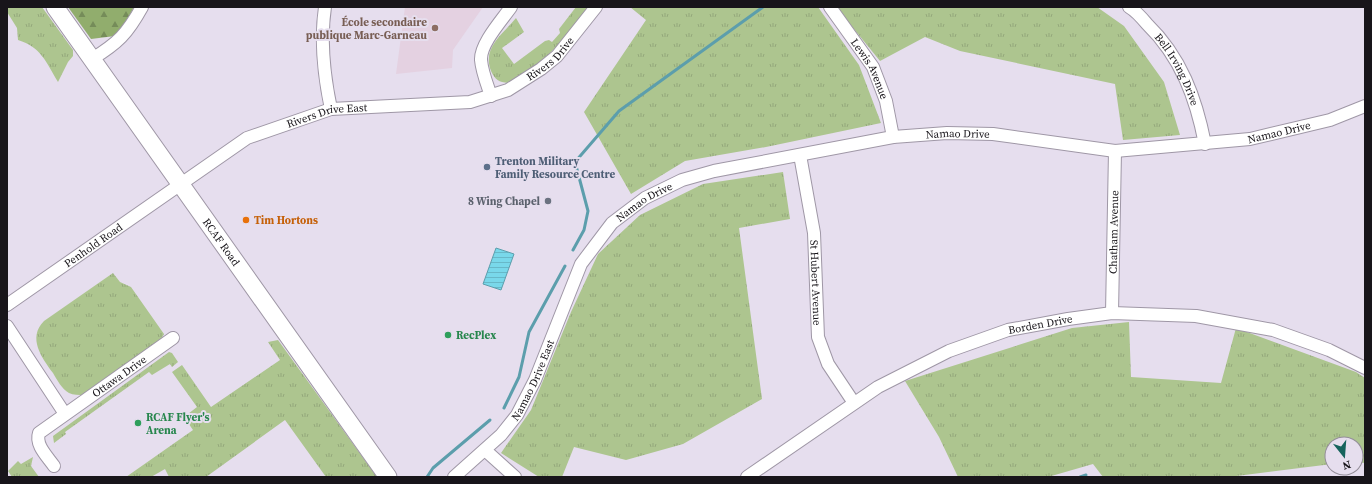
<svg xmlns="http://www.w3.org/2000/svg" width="1372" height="484" viewBox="0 0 1372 484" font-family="'Source Serif 4',serif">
<defs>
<pattern id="grass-tufts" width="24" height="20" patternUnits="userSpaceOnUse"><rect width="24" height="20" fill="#adc58f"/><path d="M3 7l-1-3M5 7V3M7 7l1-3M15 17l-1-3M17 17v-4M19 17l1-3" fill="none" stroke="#94a87b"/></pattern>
<pattern id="forest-firs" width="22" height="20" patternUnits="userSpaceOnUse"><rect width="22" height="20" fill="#91ad6d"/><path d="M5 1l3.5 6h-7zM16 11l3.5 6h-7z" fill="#758c59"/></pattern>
<pattern id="water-rules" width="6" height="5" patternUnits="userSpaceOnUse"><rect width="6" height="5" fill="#79d8ea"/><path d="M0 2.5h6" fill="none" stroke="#68b8c8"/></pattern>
</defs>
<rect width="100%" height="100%" fill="#e6deee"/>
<!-- education -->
<polygon fill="#e4d1e1" points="405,7 483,7 453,50 452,68 396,74"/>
<!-- grass -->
<g fill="url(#grass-tufts)">
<path d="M7,7H42L73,50V56L68,62L58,82C46,62 41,47 18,40L17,28L7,12Z"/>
<path d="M576,7H588C569,37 540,67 508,83C499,82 495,80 491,71C482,48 502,35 516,18L524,32L502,48L514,64L545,41L549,40L552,42L560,33L559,29Z"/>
<polygon points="630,7 818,7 859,65 881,123 766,147 685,161 631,194 584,112 646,20"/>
<polygon points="836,7 1097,7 1124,26 1164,82 1180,135 1123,140 1115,84 960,51 925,37 880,61"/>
<polygon points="783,172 790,219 739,228 762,399 683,444 626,460 574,447 562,477 539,477 501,453 531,410 571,312 598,254 640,215 703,184"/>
<path d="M113,273L120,282L131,287L164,334L160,341L84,395C79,395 73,395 69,393C62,389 57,380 53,373C42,358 27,338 44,321Z"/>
<polygon points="1129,322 1131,377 1221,383 1236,328 1356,372 1365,378 1365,463 1356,462 1356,444 1332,444 1332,464 1229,477 1103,477 1093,464 1048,477 958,477 939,437 905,381 1072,328"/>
<polygon points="278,340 377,477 326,477 285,420 206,477 169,477 165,469 151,477 126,477 193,430 184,417 197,407 172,372 182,365 211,407 280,360 268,342"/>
<polygon points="169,352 172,353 178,362 172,367 170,364 152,375 149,372 65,432 66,434 54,443 53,436"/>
<polygon points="33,457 31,466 39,477 12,477 8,471 18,461 21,464"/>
</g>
<!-- forest -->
<polygon fill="url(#forest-firs)" points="68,7 134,7 125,24 115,36 91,39"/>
<!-- water -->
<polygon fill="url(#water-rules)" stroke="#5c9eac" points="496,248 514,254 501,290 483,284"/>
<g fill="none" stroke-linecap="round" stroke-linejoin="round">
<!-- stream -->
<g stroke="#5c9eac" stroke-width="3">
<polyline points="573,250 584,230 588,211 575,162 619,111 763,7"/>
<polyline points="504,408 519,377 529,332 565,266"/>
<polyline points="427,477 433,468 490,420"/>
<polyline points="1080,477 1086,475"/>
</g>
<!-- street casing -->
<g stroke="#9f97a6" stroke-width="14">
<g id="street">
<path d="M325,7C320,41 324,76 331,109"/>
<path id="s1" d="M830,7L873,67L886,101L893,137"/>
<path id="s2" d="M1129,7C1136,11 1142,18 1147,24C1181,57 1196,98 1205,144"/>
<path d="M92,59C118,43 127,34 142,7"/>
<path d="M491,96C487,84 482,72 481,60C480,44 502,20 511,7"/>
<path id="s3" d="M800,155L814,233L818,337L828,364L854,403"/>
<path id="s4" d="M7,305L247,138L331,109L470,102L508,90L541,69L557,56L596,7"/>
<path id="s5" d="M1112,313L1115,151"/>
<polyline points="7,326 65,414"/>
<polyline points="485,450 515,477"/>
<path id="s6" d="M54,466C47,456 35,445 39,433L173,338"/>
<path id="s7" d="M454,477L501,435L517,415L535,380L581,264L612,223L645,198L682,180L714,171L893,137L947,133L993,134L1115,151L1250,139L1330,120L1365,106"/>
<path id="s8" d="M747,477L878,387L949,351L1008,330L1068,319L1112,313L1196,316L1273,330L1329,350L1365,368"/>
</g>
</g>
<!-- secondary casing -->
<g stroke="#9f97a6" stroke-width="19">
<g id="secondary">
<path id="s9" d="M55,7L388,477"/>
</g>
</g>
<!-- street -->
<use href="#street" stroke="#fff" stroke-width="12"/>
<!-- secondary -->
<use href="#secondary" stroke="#fff" stroke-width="17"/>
</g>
<!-- markers -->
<circle fill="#8d6e63" stroke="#e6deee" stroke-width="1.5" cx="435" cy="28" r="4"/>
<circle fill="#5c6f8a" stroke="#e6deee" stroke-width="1.5" cx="487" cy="167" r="4"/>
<circle fill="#6b7280" stroke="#e6deee" stroke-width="1.5" cx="548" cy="201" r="4"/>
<circle fill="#e8710a" stroke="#e6deee" stroke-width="1.5" cx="246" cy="220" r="4"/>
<g fill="#2e9e5b" stroke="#e6deee" stroke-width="1.5">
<circle cx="448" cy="335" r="4"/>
<circle cx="138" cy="423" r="4"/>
</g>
<g text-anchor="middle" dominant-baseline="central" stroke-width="4" stroke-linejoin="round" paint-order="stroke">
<!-- education labels -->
<g font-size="11" font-weight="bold" fill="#785e54" stroke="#e6deee" text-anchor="end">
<text x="427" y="22">École secondaire<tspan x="427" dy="13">publique Marc-Garneau</tspan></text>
</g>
<!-- street labels -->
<g font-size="11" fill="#18151a" stroke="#e6deee">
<text stroke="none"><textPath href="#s4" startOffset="613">Rivers Drive</textPath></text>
<text stroke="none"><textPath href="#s1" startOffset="74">Lewis Avenue</textPath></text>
<text stroke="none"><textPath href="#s2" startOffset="80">Bell Irving Drive</textPath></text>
<text stroke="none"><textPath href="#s4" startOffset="376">Rivers Drive East</textPath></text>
<text stroke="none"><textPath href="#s7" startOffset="991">Namao Drive</textPath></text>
<text stroke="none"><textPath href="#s7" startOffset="667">Namao Drive</textPath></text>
<text stroke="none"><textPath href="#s7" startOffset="343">Namao Drive</textPath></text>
<text stroke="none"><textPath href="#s5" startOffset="81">Chatham Avenue</textPath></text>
<text stroke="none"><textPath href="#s9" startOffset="288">RCAF Road</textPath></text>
<text stroke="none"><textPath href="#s4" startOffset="105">Penhold Road</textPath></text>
<text stroke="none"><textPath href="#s3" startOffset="129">St Hubert Avenue</textPath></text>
<text stroke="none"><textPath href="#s8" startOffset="334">Borden Drive</textPath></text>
<text stroke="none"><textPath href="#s6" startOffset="136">Ottawa Drive</textPath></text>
<text stroke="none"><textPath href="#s7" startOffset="127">Namao Drive East</textPath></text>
</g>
<!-- service labels -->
<g font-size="11" font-weight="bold" fill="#4e5e75" stroke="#e6deee" text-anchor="start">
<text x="495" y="161">Trenton Military<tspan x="495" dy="13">Family Resource Centre</tspan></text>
</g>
<!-- worship labels -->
<g font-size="11" font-weight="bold" fill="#5b616d" stroke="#e6deee" text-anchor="end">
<text x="540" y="201">8 Wing Chapel</text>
</g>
<!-- food labels -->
<g font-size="11" font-weight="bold" fill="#c56008" stroke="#e6deee" text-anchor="start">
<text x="254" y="220">Tim Hortons</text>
</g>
<!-- leisure labels -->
<g font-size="11" font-weight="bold" fill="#27864d" stroke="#e6deee" text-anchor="start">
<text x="456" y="335">RecPlex</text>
<text x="146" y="417">RCAF Flyer's<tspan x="146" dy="13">Arena</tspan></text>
</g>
</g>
<!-- border -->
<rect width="1372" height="484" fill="none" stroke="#18151a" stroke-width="16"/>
<!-- north arrow -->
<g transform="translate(1344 456) rotate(163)"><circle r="19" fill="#e6deee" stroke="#948e99"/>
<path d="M0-3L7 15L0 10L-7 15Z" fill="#16635d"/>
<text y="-6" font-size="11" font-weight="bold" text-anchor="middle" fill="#18151a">N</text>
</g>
</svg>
